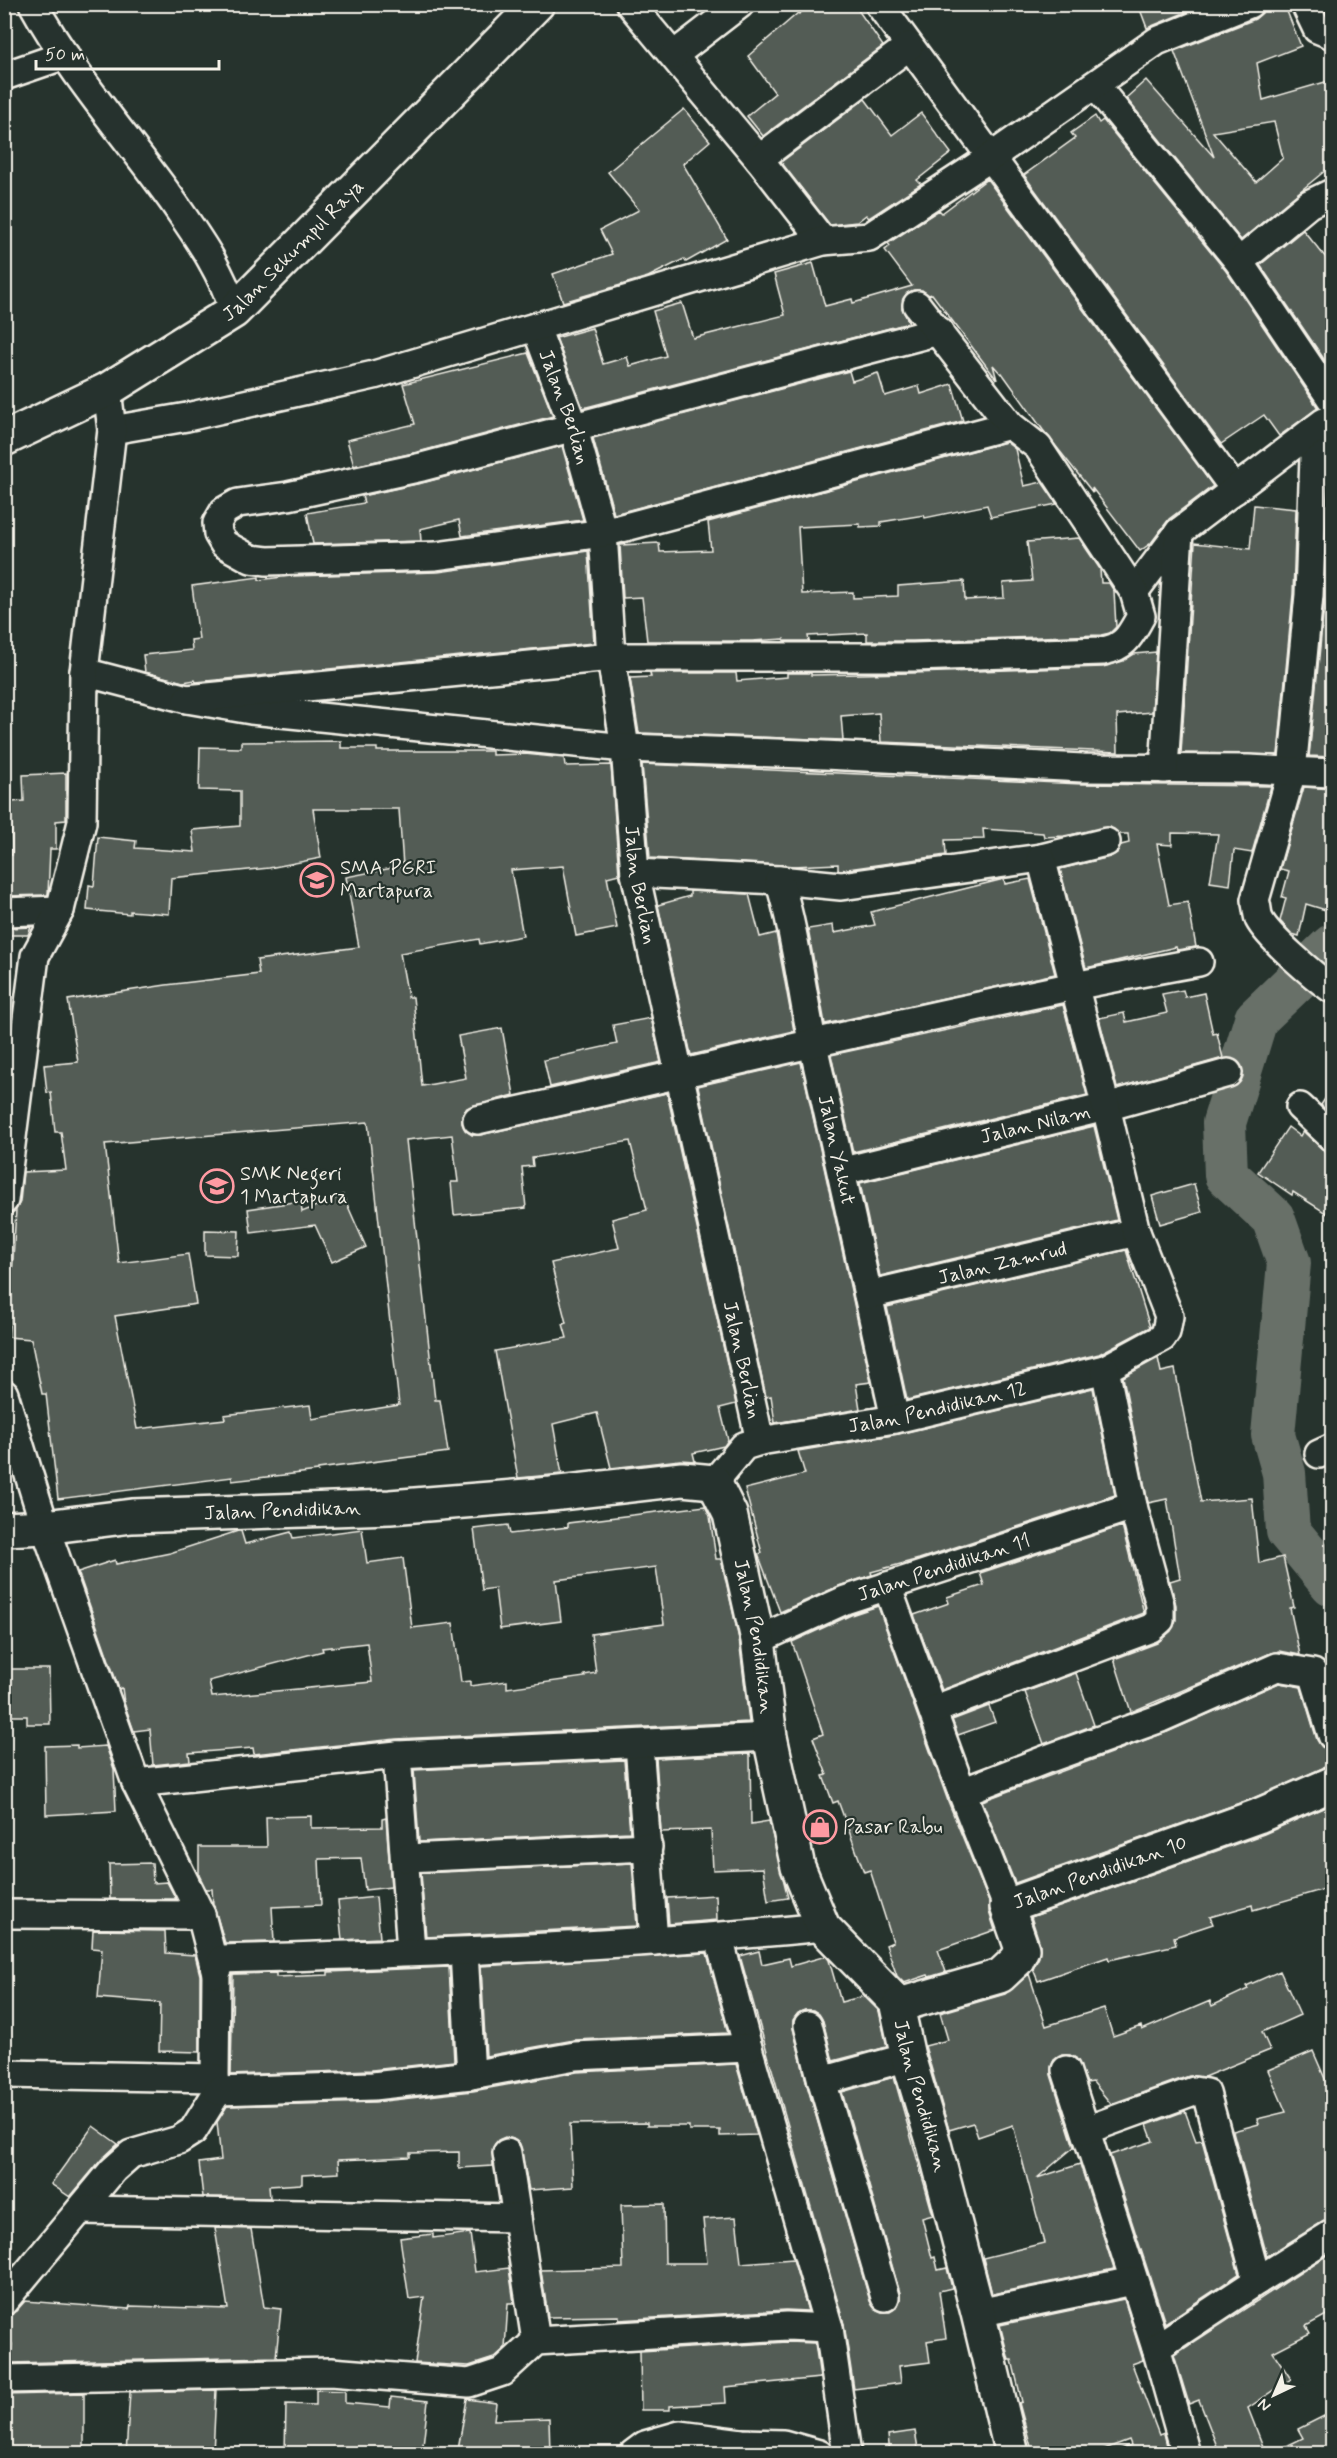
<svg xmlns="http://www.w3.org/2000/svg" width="1337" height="2458" viewBox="0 0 1337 2458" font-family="Mynerve,sans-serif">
<rect width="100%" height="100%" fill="#26332d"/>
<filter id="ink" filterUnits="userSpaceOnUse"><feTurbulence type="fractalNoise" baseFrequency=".0167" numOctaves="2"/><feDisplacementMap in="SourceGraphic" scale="12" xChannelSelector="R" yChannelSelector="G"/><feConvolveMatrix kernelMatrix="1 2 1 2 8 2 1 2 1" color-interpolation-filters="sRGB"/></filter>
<g filter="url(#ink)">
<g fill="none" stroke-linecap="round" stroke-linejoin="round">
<!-- river -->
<polyline stroke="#676f68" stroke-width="44" points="1332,946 1256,1019 1224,1123 1226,1175 1273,1218 1289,1263 1273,1435 1284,1473 1288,1531 1332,1584"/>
</g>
<!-- building -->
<g fill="#525c55" stroke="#f4f1e8" stroke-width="1.5" fill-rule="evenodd">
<polygon points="812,4 854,4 883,46 763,136 747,116 775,93 748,56 798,13 799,14"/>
<polygon points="1138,4 1206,4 1147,28"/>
<path d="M1264,4H1284L1301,46L1257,63L1263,100L1332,80V165L1241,240L1126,98L1146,80L1214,157L1174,51L1255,19L1262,13ZM1274,122L1283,158L1256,182L1213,132Z"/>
<polygon points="865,99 892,135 921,113 951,153 917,180 921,184 869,218 866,215 857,222 830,225 781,162"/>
<polygon points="684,109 710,141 683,164 727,239 686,262 684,259 648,277 563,302 553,274 612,254 600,230 639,210 608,172"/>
<polygon points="1095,116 1099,123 1103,120 1226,271 1318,408 1279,436 1264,415 1221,444 1024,175 1075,138 1071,133"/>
<polygon points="987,179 1213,486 1169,519 1151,543 1140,551 1092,488 1093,493 1043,430 1002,373 1001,374 993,365 997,380 932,294 929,295 922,290 914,290 907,293 903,299 902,308 909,323 583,408 556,338 592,328 603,364 627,357 630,366 666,356 653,311 682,303 693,338 785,315 774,274 813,263 825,306 852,299 853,303 912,286 885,250 890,246 888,243 939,210 942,213"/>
<polygon points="1303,230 1332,265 1332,358 1326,362 1260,265"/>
<polygon points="528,353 553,416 418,452 354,466 347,440 415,424 403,384"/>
<polygon points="849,371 852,381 878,373 885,396 919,386 921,394 952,384 963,421 614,514 593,438"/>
<polygon points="1006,442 1015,449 1024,486 1042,482 1057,504 991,517 987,505 925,518 924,515 881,522 881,526 860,527 860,524 798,527 802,594 853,592 853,598 898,596 898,586 964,581 965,600 1004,598 1003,583 1032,581 1027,542 1079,538 1100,569 1101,583 1109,583 1114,591 1116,627 1110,633 1101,635 913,641 867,641 867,633 808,636 809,641 784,641 784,639 752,641 647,641 642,597 623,598 620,545 659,543 660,552 711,550 708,522"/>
<polygon points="562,446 583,520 462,536 459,520 420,529 421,541 313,544 307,513 364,503 362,496 426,482"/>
<polygon points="1254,505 1296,509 1293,594 1278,755 1181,753 1195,543 1250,549"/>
<polygon points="1328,512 1332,512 1332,757 1309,756 1325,597"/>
<polygon points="588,551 594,643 196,682 195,680 183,682 145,672 143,655 192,650 191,640 199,639 192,586 259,577 259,580 291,576 438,572"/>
<polygon points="1156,652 1152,712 1117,715 1118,752 881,742 879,713 841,716 843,740 639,733 630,678 651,677 650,673 736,673 737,681 787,677 787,673 811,673 811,675 913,673 1103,667 1123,661 1134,654"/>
<path d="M341,741V748H377V751H492V755L525,754L564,758L565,766L611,765L619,874L607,877L617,928L576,936L563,866L511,870L523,936L480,944L479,939L400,953L408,997H413L422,1086L466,1078L458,1036L502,1028L514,1095L467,1108L462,1115V1123L465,1130L472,1135H480L667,1093L736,1404L720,1408L728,1440L724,1446L693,1453L695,1461L680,1460L611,1468L597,1413L553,1424L562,1474L518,1478L495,1351L567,1338L563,1324L566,1323L551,1263L619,1248L612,1219L647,1210L630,1141L532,1158L533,1166L522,1167L526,1208L454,1215L451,1182H458L452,1135L406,1140L435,1400H440L448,1452L318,1469V1471L232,1481V1477L58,1499L46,1394H42L31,1339L8,1337L16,1210L20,1202L23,1172L66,1170L61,1132H55L51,1092L47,1093L44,1065L78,1062L68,1000L166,985L259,974L257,960L359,947L346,877L403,866L399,809H313L321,858L269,868L171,878L169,914L130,911V914L87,910L89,885L94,886L98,837L136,841L135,848L195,852L192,830L240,826V791L199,790L200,747L241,748V742ZM368,1122L399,1405L312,1419L310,1405L224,1415L225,1419L137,1429L115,1316L196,1304L188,1254L119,1263L105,1144Z"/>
<polygon points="642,764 1082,784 1271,786 1252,853 1234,850 1230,885 1210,882 1218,834 1172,833 1172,845 1157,844 1169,905 1188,902 1196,947 1177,950 1176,947 1086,968 1060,869 1110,857 1117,853 1121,845 1129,843 1128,834 1119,834 1110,827 1064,836 1044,837 1043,833 983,829 984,839 945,840 946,855 841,870 838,870 838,864 793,866 650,858"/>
<polygon points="66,773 66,820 56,821 56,849 50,849 48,895 4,896 4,855 12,855 11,802 24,801 23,775"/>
<polygon points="1304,787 1332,789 1332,912 1306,904 1299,936 1292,934 1280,921 1286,898 1282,897 1289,871 1280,869"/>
<polygon points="1004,879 1005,884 1030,879 1055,974 825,1024 808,929 833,925 834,933 875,925 871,912"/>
<polygon points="690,891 749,894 760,937 776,933 794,1031 691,1055 658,905 690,896"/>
<polygon points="31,927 28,935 8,935 9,928"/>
<polygon points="1183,990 1185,997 1204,993 1213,1034 1217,1033 1223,1058 1117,1088 1099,1018 1124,1013 1126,1022 1167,1013 1162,994"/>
<polygon points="1063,1005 1087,1095 853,1152 831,1055"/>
<polygon points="651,1018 661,1062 550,1087 544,1060 617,1044 613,1025"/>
<polygon points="801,1062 871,1382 856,1384 860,1409 775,1423 771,1396 766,1397 698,1086"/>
<polygon points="1332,1088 1332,1116 1321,1105"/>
<polygon points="1094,1126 1117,1220 880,1276 860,1183"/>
<polygon points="1288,1127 1300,1136 1303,1131 1322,1149 1332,1152 1332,1217 1293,1192 1292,1195 1258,1172"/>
<polygon points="1194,1184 1202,1212 1160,1224 1152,1196"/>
<polygon points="343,1195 366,1247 332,1262 315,1225 251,1233 248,1209 301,1201 302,1212"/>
<polygon points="205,1230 239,1231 238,1256 205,1255"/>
<polygon points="1126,1250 1150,1327 1099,1354 907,1400 887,1307"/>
<polygon points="1158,1358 1161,1372 1175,1369 1201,1502 1252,1498 1259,1563 1283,1557 1294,1607 1290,1608 1300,1655 1280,1651 1271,1653 1131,1712 1114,1659 1157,1643 1171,1631 1176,1620 1176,1605 1170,1581 1180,1578 1167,1499 1148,1503 1123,1377"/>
<polygon points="1093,1388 1115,1495 919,1559 871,1572 872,1575 839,1586 780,1612 758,1554 762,1553 745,1489 805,1474 798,1451 899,1434"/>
<path d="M705,1506L710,1516L716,1559H721L739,1639L749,1722L396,1739L254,1754L253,1748L189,1753L190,1761L153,1765L150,1729L134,1731L124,1703L122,1688L119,1689L78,1572L115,1560L116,1564L170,1553L238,1531H241L245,1544L291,1532L293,1538L362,1529L367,1563L403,1558L412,1628L453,1623L461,1682L470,1681V1686L507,1681V1688L585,1677L584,1675L596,1673L591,1634L664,1624L656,1567L556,1580L561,1621L500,1629L495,1588L482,1590L474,1529L508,1525L510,1534L568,1527V1523ZM367,1643L372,1682L212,1697L209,1681L323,1651L322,1648Z"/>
<polygon points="1122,1526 1144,1613 942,1690 914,1615 949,1603 947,1597 984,1585 980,1573"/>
<polygon points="878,1606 948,1801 989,1902 989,1912 995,1930 938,1950 946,1972 929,1977 928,1975 904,1983 897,1976 886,1945 893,1942 870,1870 864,1872 838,1801 833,1803 823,1776 827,1775 813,1738 823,1734 792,1642 851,1615"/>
<polygon points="4,1669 49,1669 50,1724 27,1724 27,1716 4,1716"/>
<polygon points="1076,1673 1094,1725 1044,1744 1025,1692"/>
<polygon points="1279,1683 1301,1687 1317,1740 1322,1747 1332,1750 1332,1766 1325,1767 1251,1799 1015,1883 982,1801 1167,1732"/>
<polygon points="989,1706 995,1722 958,1735 952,1720"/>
<polygon points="77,1745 77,1748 106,1746 114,1769 116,1811 46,1815 45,1746"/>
<polygon points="750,1754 751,1824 769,1821 788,1898 768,1901 763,1868 713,1870 711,1830 661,1832 656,1758"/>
<polygon points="624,1760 630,1832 419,1842 414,1770"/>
<polygon points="1332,1804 1332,1880 1326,1881 1328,1888 1253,1910 1252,1905 1210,1917 1213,1924 1174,1937 1176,1945 1109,1960 1108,1957 1038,1981 1033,1969 1039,1957 1040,1944 1031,1917 1264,1834"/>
<polygon points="311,1816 311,1828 382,1827 382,1819 386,1818 391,1887 365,1890 361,1858 319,1859 321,1905 272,1907 274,1942 225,1943 213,1904 212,1889 206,1889 199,1875 199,1847 267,1847 266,1817"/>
<polygon points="152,1863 153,1883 167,1882 176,1899 110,1899 109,1864"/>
<polygon points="632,1863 637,1926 426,1937 421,1873"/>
<polygon points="716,1895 717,1920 669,1924 667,1898"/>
<polygon points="376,1897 380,1938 342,1940 338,1901"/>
<polygon points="93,1930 165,1931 166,1953 195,1955 200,1975 200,2052 159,2051 160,2003 98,1998 102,1949 92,1948"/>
<polygon points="759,1951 762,1964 789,1958 791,1966 826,1956 829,1960 841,2002 864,1996 879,2011 887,2047 833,2061 823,2021 819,2014 813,2010 805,2010 798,2013 793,2020 793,2028 807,2085 870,2301 875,2309 882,2312 890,2312 897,2307 900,2300 900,2293 842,2092 894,2077 933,2215 922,2218 932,2258 935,2257 938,2270 947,2268 952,2288 939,2291 946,2338 927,2341 930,2362 899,2366 901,2383 854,2389 844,2324 740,1956"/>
<polygon points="707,1953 728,2033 574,2040 486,2056 481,1966"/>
<polygon points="449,1967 454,2061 372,2070 231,2075 233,1974 276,1973 276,1977 328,1975 328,1972"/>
<polygon points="1280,1971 1300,2015 1262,2032 1270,2050 1204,2077 1189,2076 1111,2104 1093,2082 1087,2083 1076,2058 1070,2055 1062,2055 1054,2060 1051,2067 1051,2075 1074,2147 1037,2178 1080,2164 1114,2269 992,2294 983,2258 1044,2243 1013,2125 978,2137 973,2123 949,2130 925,2046 948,2040 940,2013 1005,1994 1029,1974 1046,2026 1104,2008 1113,2036 1141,2026 1142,2030 1210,2001 1212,2006 1248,1989 1246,1986"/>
<polygon points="1313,2051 1332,2095 1332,2099 1326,2102 1332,2129 1332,2218 1324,2221 1267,2256 1233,2131 1259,2124 1257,2119 1286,2112 1268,2070"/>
<polygon points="736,2064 757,2135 720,2136 720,2130 689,2130 689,2126 647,2126 647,2123 570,2124 573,2187 529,2190 520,2144 513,2139 505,2137 498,2140 493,2147 493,2166 459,2168 459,2152 410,2153 410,2157 338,2160 339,2173 302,2175 302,2184 269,2186 270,2198 203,2197 199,2163 221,2160 217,2122 227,2106 375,2102 473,2091 577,2072"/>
<polygon points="1185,2111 1196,2141 1202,2140 1239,2274 1165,2323 1110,2155 1153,2141 1147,2125"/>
<polygon points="93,2126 118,2144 101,2160 70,2197 51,2184"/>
<polygon points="664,2204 665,2263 707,2263 703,2219 736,2217 741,2263 793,2259 808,2311 786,2310 619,2320 619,2316 548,2317 541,2270 623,2268 621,2205"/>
<polygon points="215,2228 251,2229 264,2307 281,2309 276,2357 10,2363 12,2344 4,2344 4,2316 16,2311 25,2301 129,2309 130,2306 228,2309"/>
<polygon points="470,2233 475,2272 509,2268 514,2303 508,2303 505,2348 494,2358 469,2366 415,2363 424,2297 409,2299 400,2238 433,2234 433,2238"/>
<polygon points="1332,2252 1332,2312 1306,2326 1310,2333 1273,2352 1291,2379 1248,2408 1266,2454 1220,2454 1199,2400 1189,2404 1174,2355"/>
<polygon points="1124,2299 1143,2360 1132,2364 1159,2435 1164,2433 1169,2454 1115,2454 1114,2452 1131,2445 1129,2440 1091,2454 1033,2454 1019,2403 1022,2402 1012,2360 1009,2360 1000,2325"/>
<polygon points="787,2342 815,2343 820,2378 725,2387 726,2403 670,2406 670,2410 641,2410 640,2351"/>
<polygon points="216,2390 213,2454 126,2454 130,2392"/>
<polygon points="316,2390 345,2391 345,2403 390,2407 391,2397 428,2401 422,2454 285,2454 286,2404 316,2405"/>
<polygon points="84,2393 84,2454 4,2454 4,2395"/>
<polygon points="467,2399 496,2403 494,2420 549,2418 550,2454 480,2454 458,2450"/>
<polygon points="1332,2412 1332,2454 1270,2454 1303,2438 1298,2429"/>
<polygon points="915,2431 919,2454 890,2454 888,2435"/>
</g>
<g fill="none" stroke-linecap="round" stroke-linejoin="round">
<!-- minor casing -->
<g stroke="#f4f1e8" stroke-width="32">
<g id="minor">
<path d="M33,4C72,75 127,137 174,203C198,238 221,269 234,311"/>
<polyline points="630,4 759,159 823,241"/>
<polyline points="879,4 1235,490"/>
<polyline points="1305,4 1317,29 1332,35"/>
<polyline points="674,55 740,4"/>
<polyline points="4,76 65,55"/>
<polyline points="1095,85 1239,262 1332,400"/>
<polyline points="759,159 909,46"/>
<polyline points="1239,262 1309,204 1332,193"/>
<path id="s1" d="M536,328L573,426L603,533L611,657L625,748L635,873L760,1441"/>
<polyline points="939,331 422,467 288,496 238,503 224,511 217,523 218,534 224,544 251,559 267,561 436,556 603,533 1010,425"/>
<path d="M1315,429L1309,595L1292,771L1255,900C1257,905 1257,913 1259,919C1268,937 1315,977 1332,989"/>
<polyline points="112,430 187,417 374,375 823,241 869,237 991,157 1157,41 1249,4"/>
<polyline points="1134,592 1179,532 1324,422"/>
<polyline points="84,672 187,699 251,710 625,748 804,754 1083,768 1248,769 1332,773"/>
<path d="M187,699L611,657H913L1103,651C1126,647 1130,635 1141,616L1134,592L1038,447L1010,425L917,305"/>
<polyline points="1164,769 1179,532"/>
<polyline points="635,873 779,880 841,886 1041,858 1106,842"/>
<path id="s2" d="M779,880C796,934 801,990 813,1045C841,1170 868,1294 895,1419"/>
<polyline points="4,912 60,910"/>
<polyline points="1300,1107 1332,1137"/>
<path d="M477,1120C718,1067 956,1006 1199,962"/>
<path id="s3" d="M843,1171L1106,1107L1228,1073"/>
<polyline points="4,1200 35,956 60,910 82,822 84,672 112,430 107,390"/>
<path id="s4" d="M868,1295L1136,1232"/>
<polyline points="4,1394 45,1527 136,1783 201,1915 216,1973 215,2078 218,2091 193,2131 179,2140 131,2154 113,2170 4,2301"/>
<polyline points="1319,1454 1332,1448"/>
<path id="s5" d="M714,1482L744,1446L760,1441L895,1419L1105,1369L1162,1338L1166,1332L1169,1316L1136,1232L1106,1107L1041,858"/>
<polyline points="887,1586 962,1792 1007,1906"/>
<path id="s6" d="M758,1640L845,1600L1133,1506"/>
<polyline points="933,1710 1151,1628 1160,1620 1160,1605 1133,1506 1105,1369"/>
<polyline points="639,1744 654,1941"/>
<polyline points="397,1755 411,1951"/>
<polyline points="136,1783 397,1755 770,1737"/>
<polyline points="962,1792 1047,1759 1161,1718 1277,1667 1313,1673 1332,1735"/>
<polyline points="406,1858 648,1847"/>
<polyline points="4,1914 201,1915"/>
<polyline points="719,1938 748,2048 829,2328 847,2454"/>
<polyline points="464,1952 471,2075"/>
<path d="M216,1973L223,1959C423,1953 623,1947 823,1927"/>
<polyline points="808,2025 822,2081 885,2297"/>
<polyline points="1066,2070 1156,2348 1186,2454"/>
<polyline points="4,2074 215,2078"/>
<polyline points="822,2081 908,2057"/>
<polyline points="218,2091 373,2086 471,2075 575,2056 748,2048"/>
<polyline points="1086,2130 1194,2091 1206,2093 1257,2281"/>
<polyline points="507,2153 536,2341"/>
<polyline points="80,2210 517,2218"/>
<polyline points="978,2313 1133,2281"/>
<polyline points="1156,2348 1257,2281 1332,2234"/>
<polyline points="4,2379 331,2372 469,2383 502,2372 536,2341 787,2326 829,2328"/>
<polyline points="633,2454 645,2445 680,2435 742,2443 783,2444 819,2454"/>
</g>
</g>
<!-- tertiary casing -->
<g stroke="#f4f1e8" stroke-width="38">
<g id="tertiary">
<path id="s7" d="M4,1529L45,1527L132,1516L390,1507L551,1494L682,1479L714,1482L730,1514L758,1640L770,1737L798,1867L823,1927L899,2005L897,2006L908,2057L934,2144L978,2313L1012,2454"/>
<path id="s8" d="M899,2005L1000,1976L1017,1960L1022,1949L1007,1906L1258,1816L1332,1784"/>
</g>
</g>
<!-- secondary casing -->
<g stroke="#f4f1e8" stroke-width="38">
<g id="secondary">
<path id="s9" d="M4,439L107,390L234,311L537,4"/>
</g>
</g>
<!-- minor -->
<use href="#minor" stroke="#26332d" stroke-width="27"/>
<!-- tertiary -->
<use href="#tertiary" stroke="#26332d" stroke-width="33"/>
<!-- secondary -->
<use href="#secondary" stroke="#26332d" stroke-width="33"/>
</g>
</g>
<!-- icons -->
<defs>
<g id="school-ring" transform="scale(1.725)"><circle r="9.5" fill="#26332d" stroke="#ff9aa2" stroke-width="1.5"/><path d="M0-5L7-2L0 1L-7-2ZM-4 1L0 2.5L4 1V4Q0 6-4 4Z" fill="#ff9aa2"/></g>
<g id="shop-ring" transform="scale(1.725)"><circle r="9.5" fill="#26332d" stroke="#ff9aa2" stroke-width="1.5"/><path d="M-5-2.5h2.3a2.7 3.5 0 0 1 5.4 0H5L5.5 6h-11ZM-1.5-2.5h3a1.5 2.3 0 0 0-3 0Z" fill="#ff9aa2"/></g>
</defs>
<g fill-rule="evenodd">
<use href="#school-ring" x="317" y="880"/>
<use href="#school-ring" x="217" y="1186"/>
<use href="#shop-ring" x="820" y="1827"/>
</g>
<g text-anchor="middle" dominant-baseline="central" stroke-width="4.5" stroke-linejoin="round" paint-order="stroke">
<!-- street labels -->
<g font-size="20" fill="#f4f1e8" stroke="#26332d">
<text stroke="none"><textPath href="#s9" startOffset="348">Jalan Sekumpul Raya</textPath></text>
<text stroke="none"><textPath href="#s1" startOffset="84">Jalan Berlian</textPath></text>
<text stroke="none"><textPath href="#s1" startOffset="570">Jalan Berlian</textPath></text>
<text stroke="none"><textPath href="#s3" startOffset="198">Jalan Nilam</textPath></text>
<text stroke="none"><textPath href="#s2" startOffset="276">Jalan Yakut</textPath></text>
<text stroke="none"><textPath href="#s4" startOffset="138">Jalan Zamrud</textPath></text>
<text stroke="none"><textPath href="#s1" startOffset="1056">Jalan Berlian</textPath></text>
<text stroke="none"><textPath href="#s5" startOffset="244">Jalan Pendidikan 12</textPath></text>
<text stroke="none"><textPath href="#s7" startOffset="279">Jalan Pendidikan</textPath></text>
<text stroke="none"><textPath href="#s6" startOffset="200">Jalan Pendidikan 11</textPath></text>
<text stroke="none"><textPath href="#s7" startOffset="873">Jalan Pendidikan</textPath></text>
<text stroke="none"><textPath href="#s8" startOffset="285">Jalan Pendidikan 10</textPath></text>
<text stroke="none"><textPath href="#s7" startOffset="1377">Jalan Pendidikan</textPath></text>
</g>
<!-- poi labels -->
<g font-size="20" fill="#f4f1e8" stroke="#26332d" text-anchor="start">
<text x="340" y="868">SMA PGRI<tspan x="340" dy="23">Martapura</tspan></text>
<text x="240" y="1174">SMK Negeri<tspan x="240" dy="23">1 Martapura</tspan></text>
<text x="843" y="1827">Pasar Rabu</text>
</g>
</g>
<!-- margin -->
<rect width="1337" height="2458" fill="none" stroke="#26332d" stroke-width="24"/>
<rect x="12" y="12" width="1313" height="2434" fill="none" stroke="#f4f1e8" stroke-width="2" filter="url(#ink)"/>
<!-- north arrow -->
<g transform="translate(1274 2395) rotate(224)" stroke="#26332d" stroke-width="4.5" paint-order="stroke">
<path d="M0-4.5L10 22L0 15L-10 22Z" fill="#f4f1e8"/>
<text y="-9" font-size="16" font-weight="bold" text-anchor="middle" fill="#f4f1e8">N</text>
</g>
<!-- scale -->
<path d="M36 60v9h183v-9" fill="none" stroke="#f4f1e8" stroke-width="3"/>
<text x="45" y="60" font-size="18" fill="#f4f1e8" stroke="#26332d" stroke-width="4.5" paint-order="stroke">50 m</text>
</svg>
